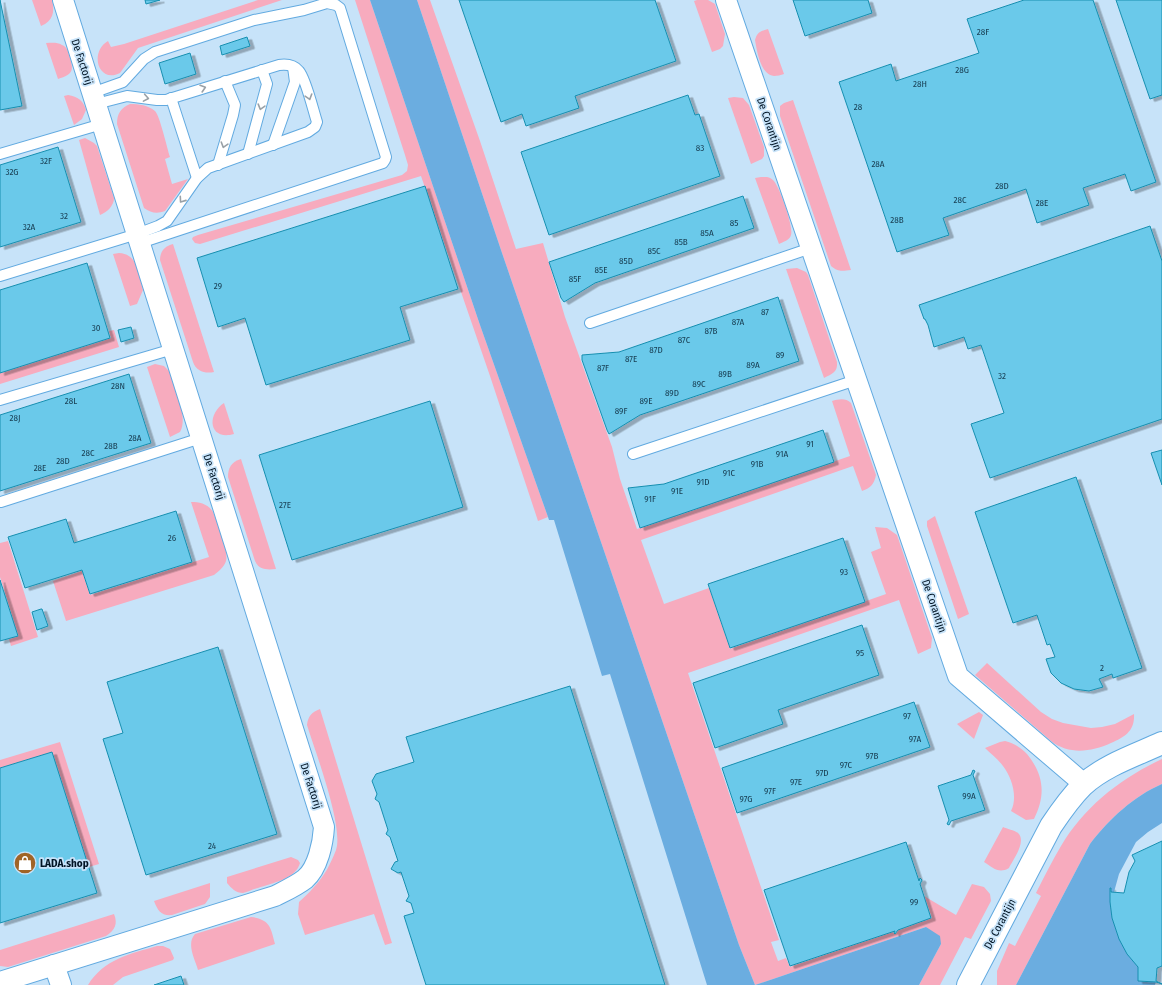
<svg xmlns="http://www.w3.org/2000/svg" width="1162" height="985" viewBox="0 0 1162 985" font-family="'Fira Sans Condensed',sans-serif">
<defs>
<filter id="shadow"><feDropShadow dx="4.5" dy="2.5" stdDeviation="0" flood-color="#0004"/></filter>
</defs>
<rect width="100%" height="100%" fill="#c7e3f9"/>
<!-- green -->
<g fill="#f7abbe">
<path d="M32,0H52C55,12 53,21 41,26Z"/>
<path d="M258,0H282L138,48L120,73C98,84 89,52 108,41L111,47L124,44Z"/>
<polygon points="355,0 370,0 480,325 548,517 538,521 490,376 421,176 200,244 195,243 192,239 193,237 198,235 402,175 407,171 408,165 405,155"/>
<path d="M417,0H430L480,141L516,249L543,243L565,317L612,447L620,479L637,529L850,456L832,401C839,399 846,398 851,403L876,475C874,484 871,488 862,491L853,466L641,540L664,604L709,588L730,649L886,594L871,552L881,548L875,527L887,528L897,535L932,638L931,648L918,654L899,600L688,673L779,940L771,942L778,961L786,958L790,967L894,931L893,933L896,934L898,930L932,918L924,896L956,915L972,884L984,887L990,894L991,901L971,939L965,937L940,985H919L941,944L926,927L755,985L739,945L502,253Z"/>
<polygon points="697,0 708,0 715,4 725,34 723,46 720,49 712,52 694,1"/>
<path d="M768,29L784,74C781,75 777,76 774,76C760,74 757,51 755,40C757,32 761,31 768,29Z"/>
<path d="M46,43C52,43 57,42 62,45C67,47 68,51 69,55C74,70 74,74 58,79Z"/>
<path d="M68,95C78,97 83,100 86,110L82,119L74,125L64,96Z"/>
<polygon points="734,97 743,98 749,105 764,147 764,156 762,159 751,164 728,98"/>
<path d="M793,100L851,270C842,271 838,272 831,266L780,116V106L784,103Z"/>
<path d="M130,104C139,104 148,105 155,111C160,116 167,148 170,157L165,159L172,184L188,179L165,211C157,214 151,213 144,208L117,124C117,113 121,108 130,104Z"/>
<path d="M85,138L94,143L97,146L114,198C114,206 107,212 100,215L79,140Z"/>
<path d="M761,177C765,177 769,176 773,180C779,185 794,227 791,235C790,240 783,242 779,244L755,178Z"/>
<path d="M173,244L214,372C205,374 196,371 193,362L160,260C160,251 165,246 173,244Z"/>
<path d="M119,253C138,254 139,274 143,290L137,304L130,306L113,254Z"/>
<path d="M797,268L806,272L808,275L837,362C838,372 832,374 824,378L786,269Z"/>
<polygon points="114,330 119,347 0,384 0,373 111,338 109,331"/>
<path d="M155,364L164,366L169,371C174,386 189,418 180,432L170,437L147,367Z"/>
<path d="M224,403L234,434C209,441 206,415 224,403Z"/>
<path d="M241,459L276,569C267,570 259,570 255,561L228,477C228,468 231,462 241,459Z"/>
<path d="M191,502C200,502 208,504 213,512C217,523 229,550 226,561C224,567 219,571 214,575L66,621L53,581L82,571L90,595L209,557Z"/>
<polygon points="935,516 969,614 958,619 927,526 927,521"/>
<polygon points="8,541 38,637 11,646 9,639 18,636 0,577 0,543"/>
<path d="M987,663L1041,712L1052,719L1063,723L1091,728L1102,727L1115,724L1134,714C1135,731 1125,737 1111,743C1091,752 1069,755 1051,741L975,675Z"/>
<path d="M320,709L392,943L385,945L374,914L305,935L298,914L299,902C304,897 309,893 314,887C324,877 331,863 336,850C344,827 315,751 307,725C308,716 312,712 320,709Z"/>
<polygon points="979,712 983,715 974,739 957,724"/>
<path d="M1005,741C1014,743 1021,748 1027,754C1044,775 1046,795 1034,819L1026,820L1011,811C1018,797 1012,778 1003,766C998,759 991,754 985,748L1000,742Z"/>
<polygon points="60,742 99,864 89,867 52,752 0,768 0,760"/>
<path d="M1162,759V784C1134,796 1109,819 1090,844L1016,985H997V971L1009,943L1015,946L1041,896L1036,893C1044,877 1052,861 1061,846C1084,807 1121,778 1162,759Z"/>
<path d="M1003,827C1007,829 1014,830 1018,833C1027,841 1013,860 1009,868C999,874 993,868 984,862Z"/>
<path d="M291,857L298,860L300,863C296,879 272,883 258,888C253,889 248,892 243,893C236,893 231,888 227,883V877Z"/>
<path d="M210,883V897L205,904L172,915C161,916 158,911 154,901Z"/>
<path d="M114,914C118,924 115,930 106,936L8,967L0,966V950Z"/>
<path d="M251,917C270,919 271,928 275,944L198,970C195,959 186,944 195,934Z"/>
<path d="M157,946H163L170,949L174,958L173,960L123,977L113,985H88C104,959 130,954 157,946Z"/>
</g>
<!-- water -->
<g fill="#6bade0">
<polygon points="370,0 417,0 502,253 739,945 755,985 707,985 610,674 602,676 554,520 549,520 548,517 480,325"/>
<path d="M1162,784V823L1148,832L1136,842L1119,874L1114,892L1156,981L1155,985H1016L1090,844C1109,819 1134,796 1162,784Z"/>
<polygon points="926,927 940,936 941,944 919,985 755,985"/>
</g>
<!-- building -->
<g fill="#6ac9ea" stroke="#178fb0" filter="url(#shadow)">
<polygon points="0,0 22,106 0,110"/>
<polygon points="145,0 160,0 146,4"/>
<polygon points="459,0 655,0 676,61 575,96 579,108 526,126 522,114 501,122"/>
<polygon points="793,0 868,0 872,13 805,36"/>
<polygon points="1024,0 1093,0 1156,182 1131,191 1125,174 1083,188 1089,205 1037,223 1026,189 943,218 949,235 897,252 839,82 891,64 896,81 979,53 967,19"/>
<polygon points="1116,0 1162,0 1162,95 1150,99"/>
<polygon points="247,37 250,46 222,55 220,46"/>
<polygon points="190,53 196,74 165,84 159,63"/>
<polygon points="688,95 695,115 699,114 720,176 549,235 521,152"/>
<polygon points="58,147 81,222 0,247 0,165"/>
<polygon points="425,186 458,289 400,307 410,340 266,385 245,318 218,327 197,258"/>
<polygon points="743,196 754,228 595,283 564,302 561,298 549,262"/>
<polygon points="1150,226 1162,261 1162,419 990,478 971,424 1004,413 981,345 968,349 964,337 934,347 928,325 925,319 924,319 919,305"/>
<polygon points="87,263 110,338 0,373 0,290"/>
<polygon points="778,297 799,361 640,415 609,434 607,430 582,360 582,355 619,352"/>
<polygon points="131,327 134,338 121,342 118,330"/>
<polygon points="129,374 151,443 0,491 0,415"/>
<polygon points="430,401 463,507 292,560 259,455"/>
<polygon points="823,430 834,462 640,528 628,488 664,484"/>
<polygon points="1162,450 1162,485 1151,453"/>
<polygon points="1076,477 1142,668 1113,678 1112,674 1099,679 1103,687 1089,691 1074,689 1061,683 1051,673 1046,659 1055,657 1050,644 1047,645 1037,615 1013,623 975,512"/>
<polygon points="176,511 192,562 90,594 82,570 25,588 8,537 66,519 74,543"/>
<polygon points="843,538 865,602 730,648 708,584"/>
<polygon points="0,580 18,636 0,641"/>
<polygon points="41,609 42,609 48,626 37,630 32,612"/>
<polygon points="862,625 879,675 778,710 783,724 715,748 693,683"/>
<polygon points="218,647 277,834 146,875 103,739 123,733 107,682"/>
<polygon points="570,686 665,985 426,985 404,916 414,913 411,903 406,901 409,896 401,872 398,873 391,869 395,862 398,861 390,837 386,834 388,830 379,802 375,799 377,794 372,781 376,774 414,762 406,737"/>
<polygon points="914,702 930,747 737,813 722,768"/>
<polygon points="52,752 97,893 0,923 0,768"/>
<polygon points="973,770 975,771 973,775 985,810 951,821 949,825 947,824 949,820 938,786 971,775"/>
<polygon points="1162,841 1162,966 1157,968 1156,981 1162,984 1156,982 1138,981 1138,967 1127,954 1119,939 1112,918 1110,902 1110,888 1111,888 1111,892 1124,893 1129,872 1135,861 1132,855"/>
<polygon points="906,842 919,881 920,878 922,880 920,884 931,918 898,930 895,934 894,933 895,931 790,966 764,890"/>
<polygon points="181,976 184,985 154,985"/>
</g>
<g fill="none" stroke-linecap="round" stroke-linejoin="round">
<!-- service casing -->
<g stroke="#62aae0" stroke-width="12">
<g id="service">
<polyline points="92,93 123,82 144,59 155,52 254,20 304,10 327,3 336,5 340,8 386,157 385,160 383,163 140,243"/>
<polyline points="171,98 197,178"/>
<polyline points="273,145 295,82 293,67"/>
<polyline points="0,154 102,124"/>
<polyline points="248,154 267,84 262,70"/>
<polyline points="218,165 233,115 235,105 225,81"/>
<path d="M0,276L137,234L158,226L167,221L197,178L208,168L308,132L315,127L317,122C313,110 306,79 299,71C294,65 286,64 279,65L166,100H157L127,96L96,104"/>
<polyline points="590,323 811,248"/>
<polyline points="0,400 173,349"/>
<polyline points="633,454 856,380"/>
<polyline points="1,502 201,438"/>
</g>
</g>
<!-- minor casing -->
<g stroke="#62aae0" stroke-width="22">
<g id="minor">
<polyline points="726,0 958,676 1084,784"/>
<polyline points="54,965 61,985"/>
<path d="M0,982L275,896C285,891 296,886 305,879C318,868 323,843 324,827L63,0"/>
</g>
</g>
<!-- tertiary casing -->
<g stroke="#62aae0" stroke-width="24">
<path id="tertiary" d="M968,985L1051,826C1061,811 1071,797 1083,785C1105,765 1136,755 1162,743"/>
</g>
<!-- service -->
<use href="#service" stroke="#fff" stroke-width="10"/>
<!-- minor -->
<use href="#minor" stroke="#fff" stroke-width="20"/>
<!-- tertiary -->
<use href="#tertiary" stroke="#fff" stroke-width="22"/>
</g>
<!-- one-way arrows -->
<defs><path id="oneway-chevron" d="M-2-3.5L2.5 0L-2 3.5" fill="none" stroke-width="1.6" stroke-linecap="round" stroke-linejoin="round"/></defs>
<g stroke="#99a1a7">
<use href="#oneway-chevron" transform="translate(203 88) rotate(-17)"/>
<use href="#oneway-chevron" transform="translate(309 97) rotate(73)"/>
<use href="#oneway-chevron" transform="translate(146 98) rotate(10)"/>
<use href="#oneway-chevron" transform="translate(261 107) rotate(106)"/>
<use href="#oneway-chevron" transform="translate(224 145) rotate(107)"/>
<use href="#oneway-chevron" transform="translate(182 200) rotate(125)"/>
</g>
<!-- icons -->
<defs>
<g id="shop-disc" transform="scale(1.15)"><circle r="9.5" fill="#a06426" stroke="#c7e3f9"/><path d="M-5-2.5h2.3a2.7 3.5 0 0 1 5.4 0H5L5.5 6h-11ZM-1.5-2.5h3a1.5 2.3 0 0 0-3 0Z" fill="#fff"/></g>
</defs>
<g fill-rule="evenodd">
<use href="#shop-disc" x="25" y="863"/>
</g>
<g text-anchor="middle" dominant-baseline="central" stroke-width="3.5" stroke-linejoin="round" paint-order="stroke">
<!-- number labels -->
<g font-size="9" fill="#1a4156">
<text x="983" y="32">28F</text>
<text x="962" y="70">28G</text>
<text x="920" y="84">28H</text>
<text x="858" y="107">28</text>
<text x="700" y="148">83</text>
<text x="46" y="161">32F</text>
<text x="878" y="164">28A</text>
<text x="12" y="172">32G</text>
<text x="1002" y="186">28D</text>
<text x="960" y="200">28C</text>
<text x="1042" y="203">28E</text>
<text x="64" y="216">32</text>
<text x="897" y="220">28B</text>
<text x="734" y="223">85</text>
<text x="29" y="227">32A</text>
<text x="707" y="233">85A</text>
<text x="681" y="242">85B</text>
<text x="654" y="251">85C</text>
<text x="626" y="261">85D</text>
<text x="601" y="270">85E</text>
<text x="575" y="279">85F</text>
<text x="218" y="286">29</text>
<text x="765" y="312">87</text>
<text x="738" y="322">87A</text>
<text x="96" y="328">30</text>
<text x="711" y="331">87B</text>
<text x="684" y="340">87C</text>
<text x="656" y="350">87D</text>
<text x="780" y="355">89</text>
<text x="631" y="359">87E</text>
<text x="753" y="365">89A</text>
<text x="603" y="368">87F</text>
<text x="725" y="374">89B</text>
<text x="1002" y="376">32</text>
<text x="699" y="384">89C</text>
<text x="118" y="386">28N</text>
<text x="672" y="393">89D</text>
<text x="71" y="401">28L</text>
<text x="646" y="401">89E</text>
<text x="621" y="411">89F</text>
<text x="15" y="418">28J</text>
<text x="135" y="438">28A</text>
<text x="810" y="444">91</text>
<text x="111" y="446">28B</text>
<text x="88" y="453">28C</text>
<text x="782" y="454">91A</text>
<text x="63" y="461">28D</text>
<text x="757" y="464">91B</text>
<text x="40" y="468">28E</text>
<text x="729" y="473">91C</text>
<text x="703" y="482">91D</text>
<text x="677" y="491">91E</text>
<text x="650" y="499">91F</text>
<text x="285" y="505">27E</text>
<text x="172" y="538">26</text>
<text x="844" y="572">93</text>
<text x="860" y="653">95</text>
<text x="1102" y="668">2</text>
<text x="907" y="716">97</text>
<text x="915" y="739">97A</text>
<text x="872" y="756">97B</text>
<text x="846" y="765">97C</text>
<text x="822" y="773">97D</text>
<text x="796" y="782">97E</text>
<text x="770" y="791">97F</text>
<text x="969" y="796">99A</text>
<text x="746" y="799">97G</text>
<text x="212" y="846">24</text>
<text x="914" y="902">99</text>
</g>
<!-- street labels -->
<g font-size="11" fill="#001424" stroke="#c7e3f9">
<text transform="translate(82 62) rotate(72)">De Factorij</text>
<text transform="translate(769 124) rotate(71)">De Corantijn</text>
<text transform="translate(214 477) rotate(72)">De Factorij</text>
<text transform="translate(934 606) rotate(71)">De Corantijn</text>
<text transform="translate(311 786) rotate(72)">De Factorij</text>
<text transform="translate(1000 924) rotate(-62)">De Corantijn</text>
</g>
<!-- poi labels -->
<g font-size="11" font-weight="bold" fill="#001424" stroke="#c7e3f9" text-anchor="start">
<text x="40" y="863">LADA.shop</text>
</g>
</g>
</svg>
